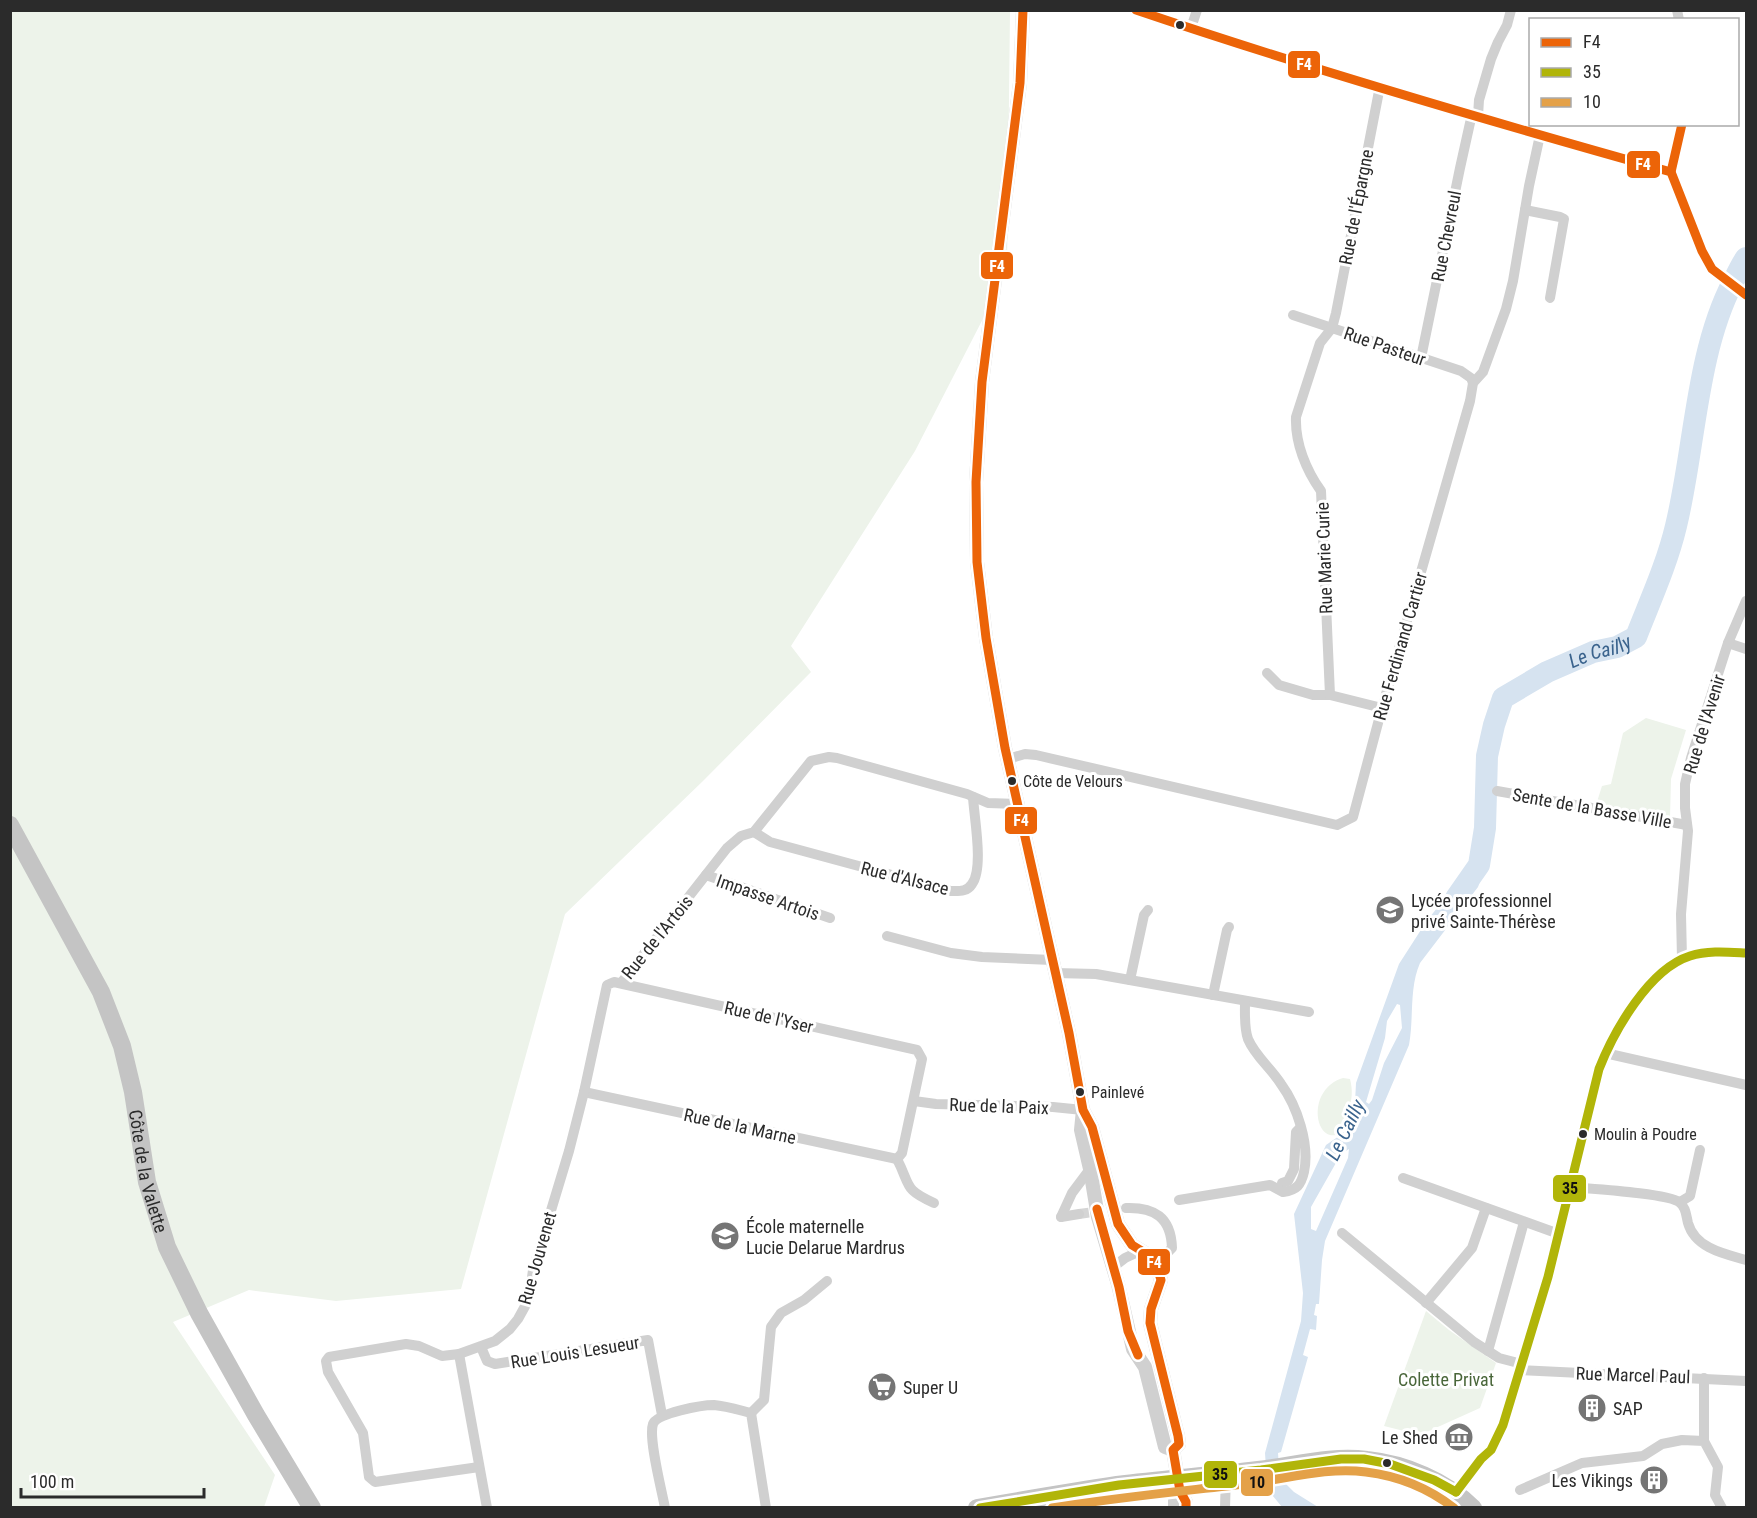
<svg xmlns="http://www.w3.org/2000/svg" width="1757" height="1518" viewBox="0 0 1757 1518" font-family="'Roboto Condensed',sans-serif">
<rect width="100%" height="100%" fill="#fff"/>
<!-- green -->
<g fill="#edf3ea">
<polygon points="10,11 1010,11 1007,272 915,451 791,646 811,672 703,781 565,914 461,1289 336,1301 249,1290 173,1322 275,1475 264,1507 11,1507"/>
<polygon points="1646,718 1686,730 1671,779 1670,818 1596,805 1602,786 1611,784 1623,733"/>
<path d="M1343,1078L1350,1079C1356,1102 1346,1115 1336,1135C1314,1140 1307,1089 1343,1078Z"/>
<polygon points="1426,1311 1449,1330 1496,1363 1480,1408 1420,1435 1384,1426"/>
</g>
<!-- water -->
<path fill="#d6e3f0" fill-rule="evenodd" d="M1466,871L1482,875L1478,887L1420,963C1409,988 1414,1018 1409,1045L1325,1241L1322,1260L1319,1304H1316L1314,1315L1317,1316L1316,1330L1310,1329L1303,1355L1308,1357L1281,1452L1278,1453L1280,1482L1283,1481L1294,1492L1318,1507H1282L1263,1484L1267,1483L1265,1453L1301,1321L1303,1293L1294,1214L1326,1145L1342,1134L1355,1103L1356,1083L1399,964L1426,922ZM1397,1004L1400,1005L1402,1028L1384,1063L1372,1100L1369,1104L1366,1102L1385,1038L1387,1021ZM1349,1149L1348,1158L1316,1231L1311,1229V1207L1341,1154Z"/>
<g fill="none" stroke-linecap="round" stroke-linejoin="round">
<!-- river -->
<path stroke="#d6e3f0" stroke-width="22" id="s1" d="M1456,898L1479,865L1485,828L1487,756L1494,725L1503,698L1547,672L1593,652L1617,647L1636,637C1650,601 1667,564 1676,526C1695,448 1696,353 1733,282C1737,274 1741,265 1746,258"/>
<!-- minor-tunnel -->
<polyline stroke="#d5d5d5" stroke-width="10" stroke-dasharray="10 5" stroke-linecap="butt" points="1079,1214 1121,1208"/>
<!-- minor -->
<g stroke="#d0d0d0" stroke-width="10">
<polyline points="1135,10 1212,36 1550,138 1671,172 1702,251 1712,269 1746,295"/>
<polyline points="1677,10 1679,20"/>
<polyline points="1191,28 1197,10"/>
<polyline points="1478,116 1479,100 1491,59 1498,42 1507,25 1511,10"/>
<polyline points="1671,172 1682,124"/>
<polyline points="1525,210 1560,217 1564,219 1550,298"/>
<polyline points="1293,315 1461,371 1471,378 1473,383"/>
<polyline points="1421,358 1460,168 1472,114"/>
<polyline points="1728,643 1746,649"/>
<polyline points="1267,673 1279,685 1313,695 1330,695 1382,708"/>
<path d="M1330,695L1321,491C1306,470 1295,443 1296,417L1320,343L1332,328L1336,313L1380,86"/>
<polyline points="1008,759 1025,754 1036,755 1337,825 1353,817 1382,708 1470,401 1473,383 1483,372 1506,309 1513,281 1529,186 1540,135"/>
<polyline points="1497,791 1687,825"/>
<path d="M754,832L770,842L951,891C959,891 967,892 972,884C984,868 974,817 973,797"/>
<polyline points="706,875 830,918"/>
<polyline points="887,936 951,953 982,957 1052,960"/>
<polyline points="1682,959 1681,914 1688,831 1685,808 1685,784 1691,758 1728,643 1746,601"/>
<polyline points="1055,973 1096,974 1309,1012"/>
<polyline points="1130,980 1144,915 1148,910"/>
<polyline points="621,983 727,848 741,836 754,832 811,761 829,757 837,758 967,794 988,803 1019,804"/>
<polyline points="1213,995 1227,930 1229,927"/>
<polyline points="1605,1053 1746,1085"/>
<polyline points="584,1092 897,1159"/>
<polyline points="914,1101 936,1104 1053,1107 1083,1110"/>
<path d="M897,1159C911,1186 903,1189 934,1203"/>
<polyline points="1403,1178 1559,1234"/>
<polyline points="1282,1183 1288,1181 1294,1169 1296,1132 1300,1128"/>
<path d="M1570,1187C1591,1189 1666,1193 1679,1202C1686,1207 1686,1215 1688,1223C1695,1248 1724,1254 1746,1260"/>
<path d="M1179,1200L1270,1185L1283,1192C1297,1190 1301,1185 1304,1172C1310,1144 1297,1106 1281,1084C1271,1068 1255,1056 1248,1039C1244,1028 1245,1013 1245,1002"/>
<polyline points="1680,1202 1690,1196 1700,1150"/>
<path d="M1126,1208C1154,1207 1171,1217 1172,1248L1167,1253L1150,1256"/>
<polyline points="1061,1217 1072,1193 1090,1169"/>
<polyline points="1061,1217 1079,1214"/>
<polyline points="1342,1233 1474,1342 1499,1358 1522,1364"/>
<polyline points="1112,1268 1125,1258 1140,1251"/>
<polyline points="1426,1303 1472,1248 1486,1208"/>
<polyline points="481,1347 487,1361 495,1364 648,1340 662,1415"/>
<polyline points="1488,1351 1524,1222"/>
<polyline points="459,1354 487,1508"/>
<polyline points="1520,1370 1746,1381"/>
<polyline points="751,1413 764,1400 771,1327 781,1313 804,1300 827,1281"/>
<polyline points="1704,1441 1704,1378"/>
<polyline points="479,1467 375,1482 369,1477 363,1433 328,1372 326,1361 329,1357 406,1344 419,1346 442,1356 459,1354 495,1341 510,1329 518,1319 529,1299 533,1270 569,1151 584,1092 607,985 614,982 917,1050 922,1059 902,1153 897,1159"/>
<polyline points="1520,1490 1582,1463 1643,1456 1662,1444 1682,1440 1704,1441 1718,1467 1715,1495 1722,1508"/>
<path d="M1456,1492L1481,1459L1491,1450L1503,1425L1548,1277L1599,1069C1613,1030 1635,996 1667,970C1671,967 1676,961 1682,959C1701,950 1726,952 1746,953"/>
<path d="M665,1508C662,1491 648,1438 653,1424C657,1413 702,1405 714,1405C726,1406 739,1410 751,1413L766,1508"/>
<polyline points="1225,1508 1226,1474"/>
</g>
<!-- tertiary -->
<g stroke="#d0d0d0" stroke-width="14">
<polyline points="1023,10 1020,83 982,382 976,482 977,562 986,638 1005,748 1069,1033 1083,1110 1081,1130 1090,1169 1098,1217 1118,1284 1133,1349 1145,1367 1165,1447 1173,1450"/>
<polyline points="1083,1110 1092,1127 1118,1224 1132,1245 1150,1256 1157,1267 1161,1280 1151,1309 1150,1323 1178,1436 1179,1444 1173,1450 1180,1491 1186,1502 1186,1508"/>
<polyline points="1175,1508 1175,1501 1180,1491"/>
</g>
<!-- primary -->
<g stroke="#c4c4c4" stroke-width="18">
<path id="s2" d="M10,825L101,992L122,1046L133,1092L147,1182L167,1247L199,1313L256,1415L312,1508"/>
<path d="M977,1508C1024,1500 1071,1492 1117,1485C1164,1479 1211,1476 1258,1470C1294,1466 1331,1455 1367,1460C1405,1464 1446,1481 1473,1508"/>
</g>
<!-- bus-1 casing -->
<g stroke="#fff" stroke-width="14">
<g id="bus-1">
<polyline points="1023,10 1020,83 982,382 976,482 977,562 986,638 1005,748 1069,1033 1083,1110 1092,1127 1118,1224 1132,1245 1150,1256 1157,1267 1161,1280 1151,1309 1150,1323 1178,1436 1179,1444 1173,1450 1180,1491 1186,1502 1186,1508"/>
<path d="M1136,10C1313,70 1492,122 1671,172L1702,251L1712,269L1746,295"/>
<polyline points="1671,172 1682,124"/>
<polyline points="1097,1209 1119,1287 1128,1331 1138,1355"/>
</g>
</g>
<!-- bus-2 casing -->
<g stroke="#fff" stroke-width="14">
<g id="bus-2">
<path d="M1456,1492L1481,1459L1491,1450L1503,1425L1548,1277L1599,1069C1614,1031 1649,969 1690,956C1708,950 1728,952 1746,953"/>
<polyline points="980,1508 1119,1485 1261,1470 1341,1459 1364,1459 1390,1464 1434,1480 1456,1492"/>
</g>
</g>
<!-- bus-3 casing -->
<g stroke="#fff" stroke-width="14">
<path id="bus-3" d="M1052,1508C1119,1497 1185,1491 1252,1483C1290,1478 1328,1467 1366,1472C1399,1476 1428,1488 1454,1508"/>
</g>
<!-- bus-1 -->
<use href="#bus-1" stroke="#ec6408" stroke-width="9"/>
<!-- bus-2 -->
<use href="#bus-2" stroke="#b1b509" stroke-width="9"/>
<!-- bus-3 -->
<use href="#bus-3" stroke="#e4a148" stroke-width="9"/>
</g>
<!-- icons -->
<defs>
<g id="school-disc" transform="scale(1.5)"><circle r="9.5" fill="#757575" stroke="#fff"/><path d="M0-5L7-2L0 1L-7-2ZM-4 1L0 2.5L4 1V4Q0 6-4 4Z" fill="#fff"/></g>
<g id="supermarket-disc" transform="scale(1.5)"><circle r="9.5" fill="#757575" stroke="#fff"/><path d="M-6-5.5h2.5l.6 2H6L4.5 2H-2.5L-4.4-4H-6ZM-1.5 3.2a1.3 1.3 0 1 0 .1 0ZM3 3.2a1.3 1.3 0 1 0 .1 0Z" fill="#fff"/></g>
<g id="building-disc" transform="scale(1.5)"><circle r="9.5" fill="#757575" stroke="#fff"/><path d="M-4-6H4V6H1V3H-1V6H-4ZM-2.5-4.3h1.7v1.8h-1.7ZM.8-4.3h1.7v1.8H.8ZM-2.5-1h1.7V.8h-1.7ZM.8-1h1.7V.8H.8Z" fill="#fff"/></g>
<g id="museum-disc" transform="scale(1.5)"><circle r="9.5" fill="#757575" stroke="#fff"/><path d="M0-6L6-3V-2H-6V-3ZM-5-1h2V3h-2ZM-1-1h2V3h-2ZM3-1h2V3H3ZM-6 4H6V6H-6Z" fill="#fff"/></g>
</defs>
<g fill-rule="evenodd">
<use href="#school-disc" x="1390" y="910"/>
<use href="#school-disc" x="725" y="1236"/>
<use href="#supermarket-disc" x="882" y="1387"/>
<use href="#building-disc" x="1592" y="1408"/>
<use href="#museum-disc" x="1459" y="1437"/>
<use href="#building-disc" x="1654" y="1480"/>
</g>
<!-- markers -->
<g fill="#2b2b2b" stroke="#fff" stroke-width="2">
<circle cx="1180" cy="25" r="5"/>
<circle cx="1012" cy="781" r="5"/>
<circle cx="1080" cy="1092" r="5"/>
<circle cx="1583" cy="1134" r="5"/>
<circle cx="1387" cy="1463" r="5"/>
</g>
<g text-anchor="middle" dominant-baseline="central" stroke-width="6" stroke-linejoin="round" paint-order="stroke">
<!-- bus labels -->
<g font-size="16" fill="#2b2b2b" stroke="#fff" text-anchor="start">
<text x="1023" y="781">Côte de Velours</text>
<text x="1091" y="1092">Painlevé</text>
<text x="1594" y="1134">Moulin à Poudre</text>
</g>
<!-- street labels -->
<g font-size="18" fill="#2b2b2b" stroke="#fff">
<text transform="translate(1356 207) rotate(-79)">Rue de l'Épargne</text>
<text transform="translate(1446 236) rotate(-79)">Rue Chevreul</text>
<text transform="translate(1385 346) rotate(19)">Rue Pasteur</text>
<text transform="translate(1324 558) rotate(-92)">Rue Marie Curie</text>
<text transform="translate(1400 646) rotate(-74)">Rue Ferdinand Cartier</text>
<text transform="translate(1704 724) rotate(-73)">Rue de l'Avenir</text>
<text transform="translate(1592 808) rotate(10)">Sente de la Basse Ville</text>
<text transform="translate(905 878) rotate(14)">Rue d'Alsace</text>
<text transform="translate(768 897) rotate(19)">Impasse Artois</text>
<text transform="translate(657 937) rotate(-51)">Rue de l'Artois</text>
<text transform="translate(769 1017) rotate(13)">Rue de l'Yser</text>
<text transform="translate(999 1106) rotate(2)">Rue de la Paix</text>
<text transform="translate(740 1126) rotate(12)">Rue de la Marne</text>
<text stroke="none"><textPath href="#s2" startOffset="376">Côte de la Valette</textPath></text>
<text transform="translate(537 1258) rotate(-74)">Rue Jouvenet</text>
<text transform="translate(575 1352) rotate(-9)">Rue Louis Lesueur</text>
<text transform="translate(1633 1375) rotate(2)">Rue Marcel Paul</text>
</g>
<!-- poi labels -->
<g font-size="18" fill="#2b2b2b" stroke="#fff" text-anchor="start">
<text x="1411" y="900">Lycée professionnel<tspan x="1411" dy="21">privé Sainte-Thérèse</tspan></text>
<text x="746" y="1226">École maternelle<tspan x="746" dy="21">Lucie Delarue Mardrus</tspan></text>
<text x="903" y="1387">Super U</text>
<text x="1613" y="1408">SAP</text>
<text x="1438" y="1437" text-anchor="end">Le Shed</text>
<text x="1633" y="1480" text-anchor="end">Les Vikings</text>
</g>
<!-- park labels -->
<g font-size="18" fill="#496639" stroke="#fff">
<text x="1446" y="1379">Colette Privat</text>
</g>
<!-- water labels -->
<g font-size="20" font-style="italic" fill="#3a638d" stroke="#fff">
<text stroke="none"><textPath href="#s1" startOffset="318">Le Cailly</textPath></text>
<text transform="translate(1345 1130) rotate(-64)">Le Cailly</text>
</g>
</g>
<g stroke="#fff" stroke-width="2">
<rect x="1287" y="50" width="34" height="29" rx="6" fill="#ec6408"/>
<rect x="1626" y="150" width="35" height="29" rx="6" fill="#ec6408"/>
<rect x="980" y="251" width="34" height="29" rx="6" fill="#ec6408"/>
<rect x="1004" y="806" width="34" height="29" rx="6" fill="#ec6408"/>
<rect x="1552" y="1174" width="35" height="29" rx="6" fill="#b1b509"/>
<rect x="1137" y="1248" width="34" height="28" rx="6" fill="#ec6408"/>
<rect x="1203" y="1460" width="35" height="29" rx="6" fill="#b1b509"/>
<rect x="1240" y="1468" width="34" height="29" rx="6" fill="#e4a148"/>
</g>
<g font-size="16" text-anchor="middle" font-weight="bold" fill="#fff">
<text x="1304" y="70">F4</text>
<text x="1643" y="170">F4</text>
<text x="997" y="272">F4</text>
<text x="1021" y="826">F4</text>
<text x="1154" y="1268">F4</text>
</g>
<g font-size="16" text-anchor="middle" font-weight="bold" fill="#111">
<text x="1570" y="1194">35</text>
<text x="1220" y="1480">35</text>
<text x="1257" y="1488">10</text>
</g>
<!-- border -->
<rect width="1757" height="1518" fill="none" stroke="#2b2b2b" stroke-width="24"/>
<!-- legend -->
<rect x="1529" y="18" width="210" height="108" fill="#ffffff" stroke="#aaaaaa" stroke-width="1.5"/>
<rect x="1541" y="38" width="30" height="9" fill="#ec6408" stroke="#aaaaaa" stroke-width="1.5"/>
<text x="1583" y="48" font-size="18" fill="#2b2b2b">F4</text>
<rect x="1541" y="68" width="30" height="9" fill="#b1b509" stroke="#aaaaaa" stroke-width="1.5"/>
<text x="1583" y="78" font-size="18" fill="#2b2b2b">35</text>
<rect x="1541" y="98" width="30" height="9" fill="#e4a148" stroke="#aaaaaa" stroke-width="1.5"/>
<text x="1583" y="108" font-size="18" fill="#2b2b2b">10</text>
<!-- scale -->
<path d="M21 1488v9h183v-9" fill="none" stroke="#2b2b2b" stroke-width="3"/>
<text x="30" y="1488" font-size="18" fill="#2b2b2b" stroke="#ffffff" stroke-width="4.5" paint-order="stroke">100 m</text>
</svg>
